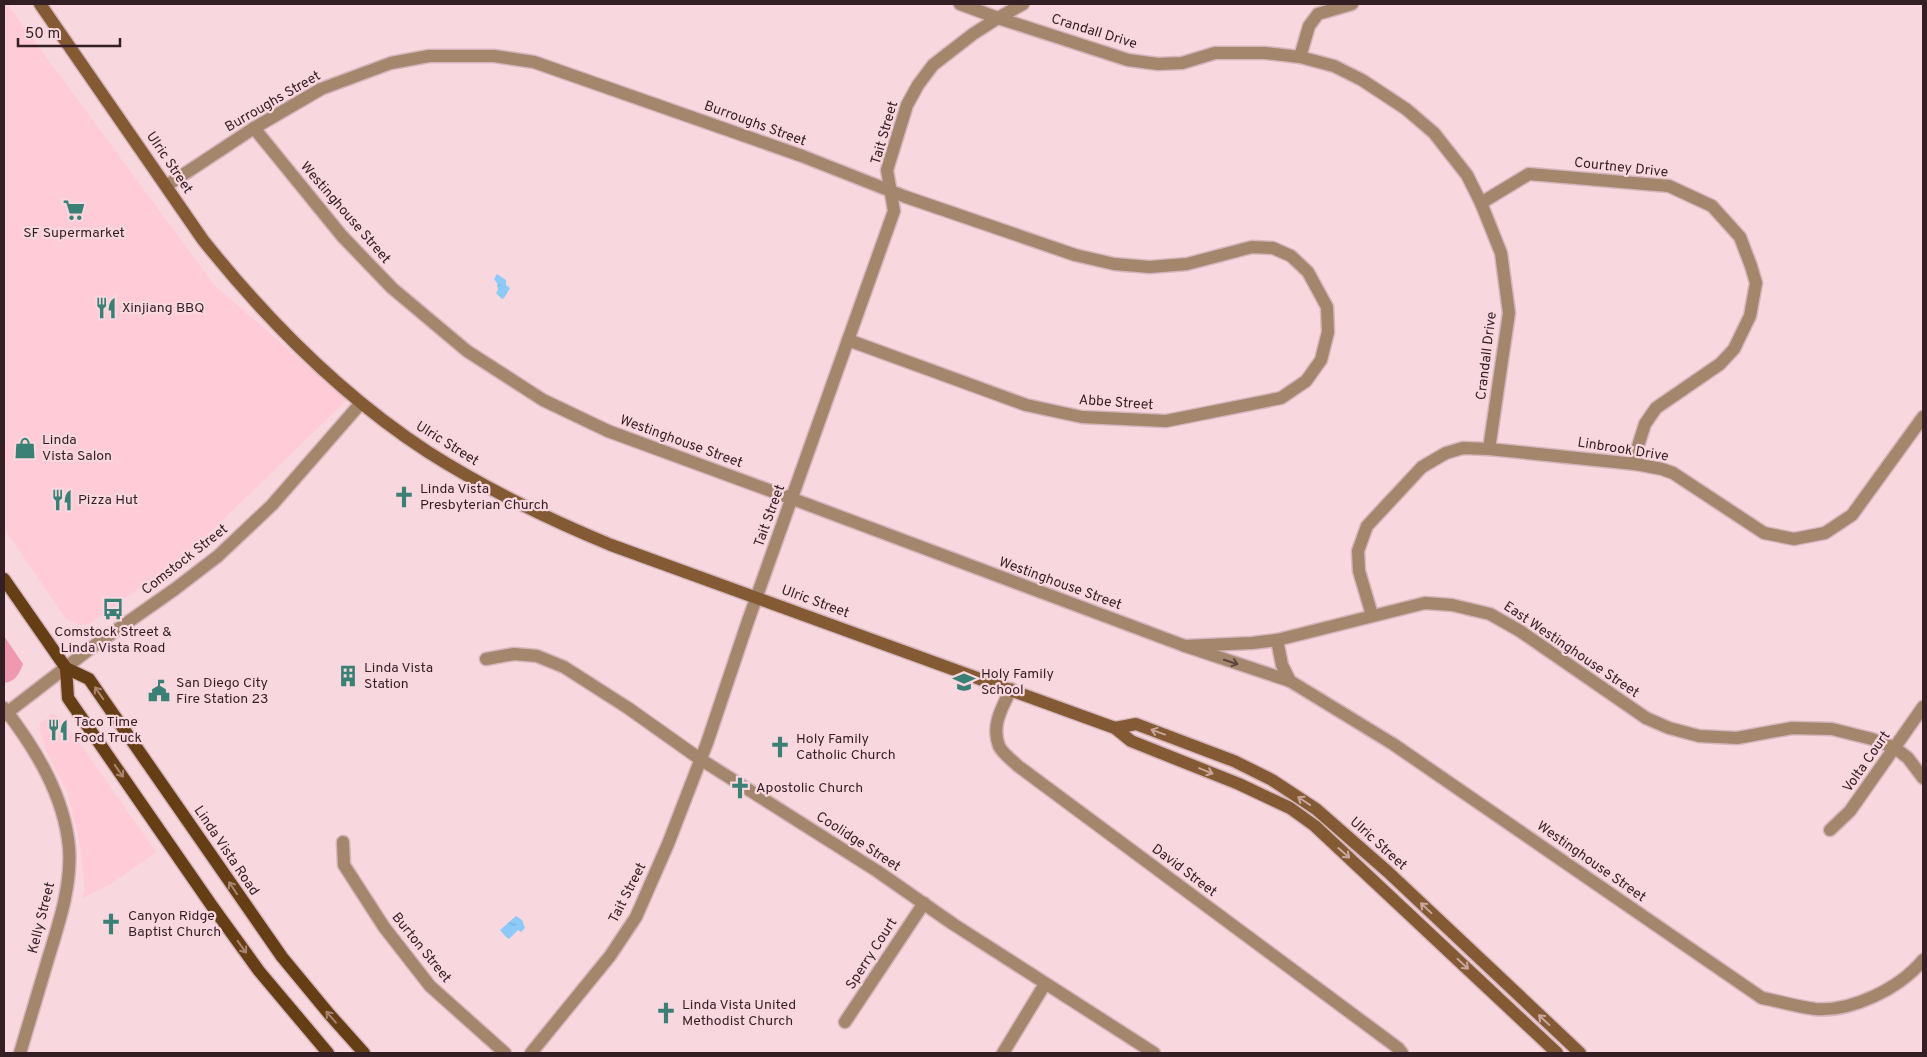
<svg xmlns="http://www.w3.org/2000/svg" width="1927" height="1057" viewBox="0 0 1927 1057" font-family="Overpass,sans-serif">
<defs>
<pattern id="water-ripples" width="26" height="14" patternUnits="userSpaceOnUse" patternTransform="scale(1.25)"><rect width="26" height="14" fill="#8dcaf8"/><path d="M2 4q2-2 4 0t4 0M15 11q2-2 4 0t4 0" fill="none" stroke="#7aadd4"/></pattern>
</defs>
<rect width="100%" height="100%" fill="#f9d7df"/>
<!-- built -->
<g fill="#fecbd7">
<polygon points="4,4 7,4 214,285 347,400 189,552 89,624 78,625 66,619 4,528"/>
<polygon points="53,713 60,718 76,738 156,852 111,884 82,898 85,890 80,845 68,794 46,751 39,725"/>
</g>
<!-- green -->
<path fill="#f098b0" d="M4,636L23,664C19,674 15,682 4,683Z"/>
<!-- water -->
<g fill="url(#water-ripples)">
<polygon points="497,274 506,280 506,285 510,288 504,298 502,299 496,293 498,290 497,283 494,279"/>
<polygon points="516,916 522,920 525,928 521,932 518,930 509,939 506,937 500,930"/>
</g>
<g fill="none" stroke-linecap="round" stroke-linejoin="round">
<!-- minor casing -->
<g stroke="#d5b6bd" stroke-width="15">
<g id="minor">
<polyline points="998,18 1128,60 1158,64 1182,63 1215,53 1265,53 1300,57 1334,66 1362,80 1406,109 1434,133 1467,175 1481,203 1501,253 1509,313 1489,449"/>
<polyline points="998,18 1023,4"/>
<polyline points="1300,57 1309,26 1318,14 1352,4"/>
<polyline points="254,128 342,236 392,288 467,351 543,400 608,431 793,499"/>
<polyline points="166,186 254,128 321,89 391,63 429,56 494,56 534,62 802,156 906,197 1075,255 1114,264 1150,267 1187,264 1252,247 1273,248 1291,256 1308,272 1327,307 1328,332 1321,360 1306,381 1281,398 1166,421 1082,417 1026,405 848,340"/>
<polyline points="1481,203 1529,174 1669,186 1712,206 1740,237 1751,266 1756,283 1750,316 1734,349 1720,364 1656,408 1645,424 1638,446 1635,464"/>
<path d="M1277,640L1282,665L1290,681L1393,744L1762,998C1779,1001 1797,1007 1815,1009C1852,1012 1900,988 1923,960"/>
<polyline points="486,659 514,654 537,656 564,667 628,708 700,759 877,871 953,924 1154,1053"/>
<path d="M4,708C35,748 64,795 69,847C72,885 59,923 48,959C39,990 29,1022 20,1053"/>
<polyline points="1895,748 1908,758 1923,778"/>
<polyline points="1830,830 1850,811 1923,707"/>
<polyline points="343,842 344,865 384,927 430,986 505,1053"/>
<polyline points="845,1022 924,903"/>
<polyline points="1003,1053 1045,984"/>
</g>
</g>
<!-- tertiary casing -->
<g stroke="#d5b6bd" stroke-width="15">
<g id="tertiary">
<polyline points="960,4 998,18"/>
<polyline points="793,499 1185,646 1290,681"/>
<polyline points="1372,615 1359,571 1358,551 1367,526 1422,467 1446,453 1463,448 1489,449 1635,464 1662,469 1673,473 1764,533 1794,539 1825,533 1852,515 1923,417"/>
<polyline points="1185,646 1252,643 1277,640 1425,603 1452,605 1490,614 1520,631 1646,718 1669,728 1699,736 1737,738 1792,728 1832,729 1872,739 1895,748"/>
<path d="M1011,689C1002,708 991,725 999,746C1002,753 1013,761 1018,766L1398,1048L1402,1053"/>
<polyline points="4,715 91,648 175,589 218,556 272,505 361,403"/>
<polyline points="531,1053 610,956 636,917 668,844 707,743 748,621 894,211 887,170 907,105 918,85 933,65 973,34 998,18"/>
</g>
</g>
<!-- secondary casing -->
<g stroke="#d5b6bd" stroke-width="15">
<g id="secondary">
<path d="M40,4L203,240C267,320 342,396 428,452C486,489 548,519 611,545L1115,728L1131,741L1239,784L1290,808L1315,826L1557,1053"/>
<polyline points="1115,728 1136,724 1234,761 1272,780 1316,809 1388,872 1580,1053"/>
</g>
</g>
<!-- primary casing -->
<g stroke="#d5b6bd" stroke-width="15">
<g id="primary">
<polyline points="4,579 66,668 89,679 282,957 330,1015 364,1053"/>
<polyline points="66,668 68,698 212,906 259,971 328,1053"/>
</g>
</g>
<!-- minor -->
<use href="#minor" stroke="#a4866d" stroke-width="12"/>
<!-- tertiary -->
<use href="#tertiary" stroke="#a4866d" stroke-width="12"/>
<!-- secondary -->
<use href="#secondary" stroke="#845a34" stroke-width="12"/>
<!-- primary -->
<use href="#primary" stroke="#663e16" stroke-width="12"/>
</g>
<!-- one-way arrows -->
<defs><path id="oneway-shaft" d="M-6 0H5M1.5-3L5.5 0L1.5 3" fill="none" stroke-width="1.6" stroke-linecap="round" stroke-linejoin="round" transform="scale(1.25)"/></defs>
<use stroke="#5b433e" href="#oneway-shaft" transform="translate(1231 662) rotate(18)"/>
<g stroke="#a88370">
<use href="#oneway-shaft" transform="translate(99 693) rotate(-125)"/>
<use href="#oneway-shaft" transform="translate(119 771) rotate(55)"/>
<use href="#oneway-shaft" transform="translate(233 888) rotate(-124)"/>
<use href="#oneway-shaft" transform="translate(242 947) rotate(54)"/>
<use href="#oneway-shaft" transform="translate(331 1017) rotate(-131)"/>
</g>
<g stroke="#caa59b">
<use href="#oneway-shaft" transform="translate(1158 732) rotate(-160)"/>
<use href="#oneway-shaft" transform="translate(1206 771) rotate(22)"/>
<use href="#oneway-shaft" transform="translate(1304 801) rotate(-146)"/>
<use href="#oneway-shaft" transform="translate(1344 853) rotate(41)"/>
<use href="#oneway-shaft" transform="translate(1426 908) rotate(-137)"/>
<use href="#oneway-shaft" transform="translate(1463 964) rotate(43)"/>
<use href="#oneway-shaft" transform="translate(1544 1020) rotate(-137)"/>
</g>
<!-- icons -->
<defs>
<g id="supermarket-bare" transform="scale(1.725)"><path d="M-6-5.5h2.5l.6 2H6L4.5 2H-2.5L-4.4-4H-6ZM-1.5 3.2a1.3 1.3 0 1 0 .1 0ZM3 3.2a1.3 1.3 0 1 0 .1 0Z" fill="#3b8075" stroke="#f9d7df" stroke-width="2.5" paint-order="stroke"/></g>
<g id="restaurant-bare" transform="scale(1.725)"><path d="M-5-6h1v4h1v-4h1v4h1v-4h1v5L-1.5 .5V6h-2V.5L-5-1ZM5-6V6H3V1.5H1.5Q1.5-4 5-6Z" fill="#3b8075" stroke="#f9d7df" stroke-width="2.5" paint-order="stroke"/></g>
<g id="shop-bare" transform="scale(1.725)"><path d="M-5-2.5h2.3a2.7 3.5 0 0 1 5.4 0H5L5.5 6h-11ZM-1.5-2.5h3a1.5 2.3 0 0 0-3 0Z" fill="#3b8075" stroke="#f9d7df" stroke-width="2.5" paint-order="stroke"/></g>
<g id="church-bare" transform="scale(1.725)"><path d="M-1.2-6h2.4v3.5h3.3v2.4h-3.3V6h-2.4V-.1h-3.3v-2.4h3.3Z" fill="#3b8075" stroke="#f9d7df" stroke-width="2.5" paint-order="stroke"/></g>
<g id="bus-bare" transform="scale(1.725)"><path d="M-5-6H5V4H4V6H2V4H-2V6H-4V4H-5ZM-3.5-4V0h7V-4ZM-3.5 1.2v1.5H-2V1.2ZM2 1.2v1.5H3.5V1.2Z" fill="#3b8075" stroke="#f9d7df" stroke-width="2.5" paint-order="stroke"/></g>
<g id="building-bare" transform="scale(1.725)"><path d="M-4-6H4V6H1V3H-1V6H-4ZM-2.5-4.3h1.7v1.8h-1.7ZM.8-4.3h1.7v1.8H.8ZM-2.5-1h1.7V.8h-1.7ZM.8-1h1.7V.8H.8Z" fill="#3b8075" stroke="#f9d7df" stroke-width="2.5" paint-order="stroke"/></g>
<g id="school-bare" transform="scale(1.725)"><path d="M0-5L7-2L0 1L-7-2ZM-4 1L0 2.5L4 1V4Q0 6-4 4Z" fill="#3b8075" stroke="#f9d7df" stroke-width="2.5" paint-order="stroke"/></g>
<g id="civic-bare" transform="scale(1.725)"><path d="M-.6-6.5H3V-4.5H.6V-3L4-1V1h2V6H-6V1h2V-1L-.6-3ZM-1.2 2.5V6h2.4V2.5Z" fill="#3b8075" stroke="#f9d7df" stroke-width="2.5" paint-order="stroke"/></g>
</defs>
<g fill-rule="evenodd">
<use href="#supermarket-bare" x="74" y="210"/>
<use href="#restaurant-bare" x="106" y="308"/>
<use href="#shop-bare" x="25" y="448"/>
<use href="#church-bare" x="404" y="497"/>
<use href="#restaurant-bare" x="62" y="500"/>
<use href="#bus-bare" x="113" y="609"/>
<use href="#building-bare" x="348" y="676"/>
<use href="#school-bare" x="964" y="682"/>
<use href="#civic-bare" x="159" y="691"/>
<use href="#restaurant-bare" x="58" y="730"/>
<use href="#church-bare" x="780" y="747"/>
<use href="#church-bare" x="740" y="788"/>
<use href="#church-bare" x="111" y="924"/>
<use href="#church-bare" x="666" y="1013"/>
</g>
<g text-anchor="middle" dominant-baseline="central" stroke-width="4.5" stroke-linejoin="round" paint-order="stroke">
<!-- street labels -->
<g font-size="14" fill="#331f24" stroke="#f9d7df">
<text transform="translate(1094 32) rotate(17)">Crandall Drive</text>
<text transform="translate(273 102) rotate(-30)">Burroughs Street</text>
<text transform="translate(755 124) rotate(20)">Burroughs Street</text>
<text transform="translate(885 133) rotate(-74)">Tait Street</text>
<text transform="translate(169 163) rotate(56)">Ulric Street</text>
<text transform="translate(1621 168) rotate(6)">Courtney Drive</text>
<text transform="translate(345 213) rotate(49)">Westinghouse Street</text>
<text transform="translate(1487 356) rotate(-83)">Crandall Drive</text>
<text transform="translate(1116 403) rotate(4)">Abbe Street</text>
<text transform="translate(681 442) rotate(20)">Westinghouse Street</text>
<text transform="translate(447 444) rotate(32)">Ulric Street</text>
<text transform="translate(1623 450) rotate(9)">Linbrook Drive</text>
<text transform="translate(770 516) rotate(-70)">Tait Street</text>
<text transform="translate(185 560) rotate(-38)">Comstock Street</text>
<text transform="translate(1060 584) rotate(20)">Westinghouse Street</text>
<text transform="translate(815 602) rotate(20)">Ulric Street</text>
<text transform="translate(1571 650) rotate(34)">East Westinghouse Street</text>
<text transform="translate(1867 762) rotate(-55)">Volta Court</text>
<text transform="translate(858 842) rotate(33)">Coolidge Street</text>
<text transform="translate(1378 844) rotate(42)">Ulric Street</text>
<text transform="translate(226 851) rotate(56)">Linda Vista Road</text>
<text transform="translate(1591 862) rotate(35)">Westinghouse Street</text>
<text transform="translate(1184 871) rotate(37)">David Street</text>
<text transform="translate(628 893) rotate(-63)">Tait Street</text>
<text transform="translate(42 918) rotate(-76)">Kelly Street</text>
<text transform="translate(421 948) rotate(51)">Burton Street</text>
<text transform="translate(872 954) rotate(-57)">Sperry Court</text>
</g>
<!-- poi labels -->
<g font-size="14" fill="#331f24" stroke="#f9d7df" text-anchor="start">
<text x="74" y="233" text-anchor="middle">SF Supermarket</text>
<text x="122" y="308">Xinjiang BBQ</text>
<text x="42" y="440">Linda<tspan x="42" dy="16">Vista Salon</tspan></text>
<text x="420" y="489">Linda Vista<tspan x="420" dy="16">Presbyterian Church</tspan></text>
<text x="78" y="500">Pizza Hut</text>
<text x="113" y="632" text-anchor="middle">Comstock Street &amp;<tspan x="113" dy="16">Linda Vista Road</tspan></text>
<text x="364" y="668">Linda Vista<tspan x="364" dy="16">Station</tspan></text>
<text x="981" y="674">Holy Family<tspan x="981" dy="16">School</tspan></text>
<text x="176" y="683">San Diego City<tspan x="176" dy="16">Fire Station 23</tspan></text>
<text x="74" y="722">Taco Time<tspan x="74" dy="16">Food Truck</tspan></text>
<text x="796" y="739">Holy Family<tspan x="796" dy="16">Catholic Church</tspan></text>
<text x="756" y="788">Apostolic Church</text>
<text x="128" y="916">Canyon Ridge<tspan x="128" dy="16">Baptist Church</tspan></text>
<text x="682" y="1005">Linda Vista United<tspan x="682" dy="16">Methodist Church</tspan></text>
</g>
</g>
<!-- border -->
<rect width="1927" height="1057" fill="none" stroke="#331f24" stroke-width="10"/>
<!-- scale -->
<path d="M18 38v8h102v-8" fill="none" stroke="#331f24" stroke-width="2.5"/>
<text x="25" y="38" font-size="15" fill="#331f24" stroke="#f9d7df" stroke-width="4" paint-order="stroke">50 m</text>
</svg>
